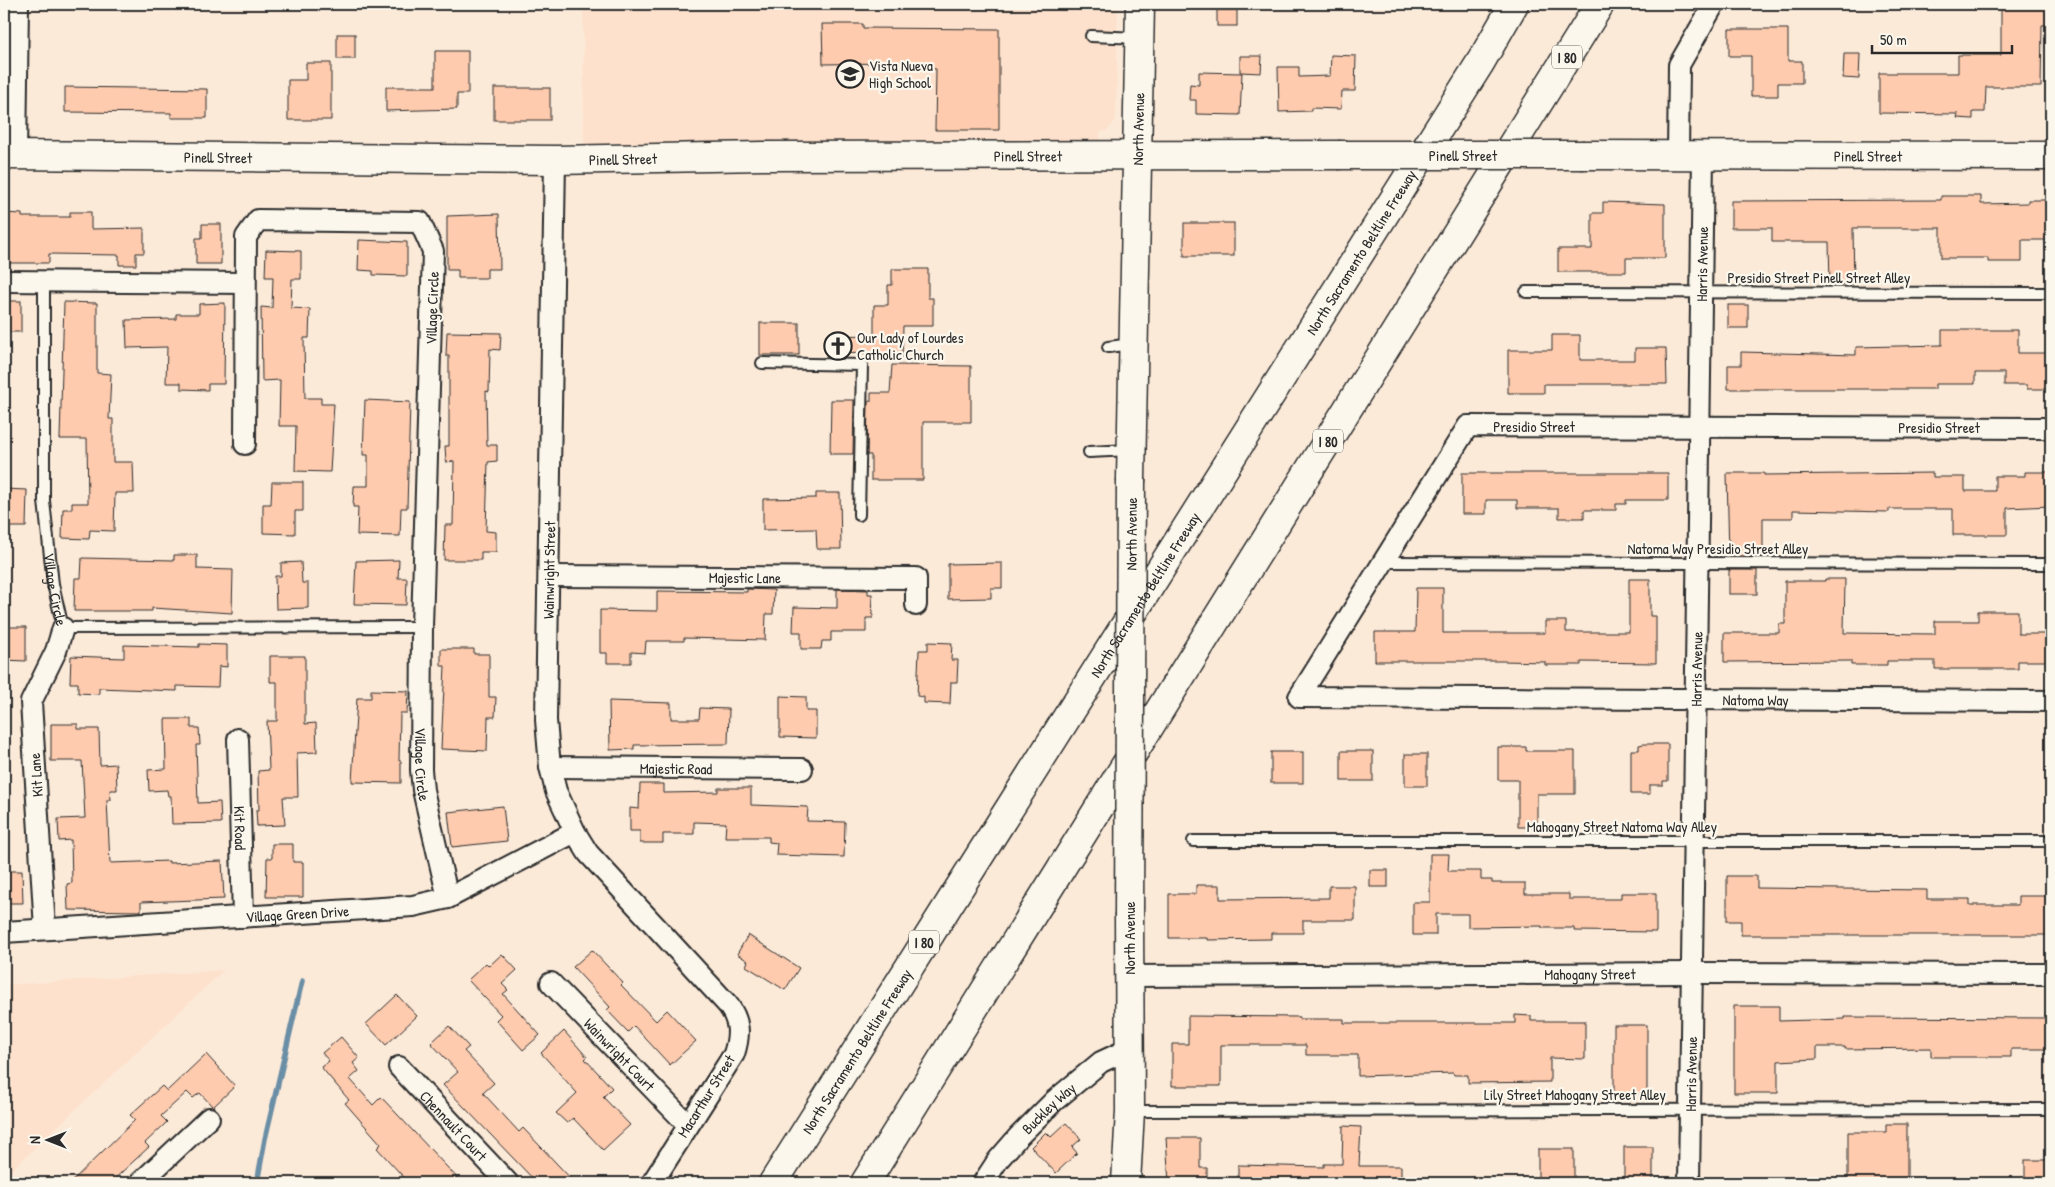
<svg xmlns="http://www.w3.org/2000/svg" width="2055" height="1187" viewBox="0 0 2055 1187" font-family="'Patrick Hand',sans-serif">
<rect width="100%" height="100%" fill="#fcead9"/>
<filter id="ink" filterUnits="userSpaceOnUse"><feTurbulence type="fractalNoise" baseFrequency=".02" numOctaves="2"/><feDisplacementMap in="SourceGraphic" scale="10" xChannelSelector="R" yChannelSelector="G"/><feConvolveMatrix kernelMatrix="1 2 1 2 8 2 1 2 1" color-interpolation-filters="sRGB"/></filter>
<g filter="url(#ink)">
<!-- built -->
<g fill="#fde1cc">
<polygon points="583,4 1118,4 1116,120 1107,131 1100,132 1100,141 1087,149 584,149"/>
<polygon points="224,970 4,1177 4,985"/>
</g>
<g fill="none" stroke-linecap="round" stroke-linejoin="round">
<!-- stream -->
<polyline stroke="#6b8ea5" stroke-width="5.5" points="257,1183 265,1139 302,981"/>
</g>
<!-- building -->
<g fill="#fecbae" stroke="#2b2b2b">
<polygon points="2001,4 2051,4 2051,25 2042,25 2041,87 1986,87 1985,112 1973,112 1973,119 1957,118 1958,114 1879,113 1879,73 1958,73 1958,55 2001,55"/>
<rect x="1217" y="10" width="20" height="16"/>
<polygon points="822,24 863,24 863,28 999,29 999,130 935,130 936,69 890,68 890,63 823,64"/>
<polygon points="1729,29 1788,29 1788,61 1802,61 1802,83 1778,83 1778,96 1751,96 1751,56 1729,56"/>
<rect x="337" y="34" width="18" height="25"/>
<polygon points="435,51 468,51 468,94 457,94 457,109 386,111 386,87 435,87"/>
<polygon points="1844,54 1860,54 1859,79 1843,78"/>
<polygon points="1331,55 1356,56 1355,91 1342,91 1341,109 1311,108 1311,111 1279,112 1278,67 1299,67 1299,77 1330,76"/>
<polygon points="1240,56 1262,56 1261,73 1240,72"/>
<polygon points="306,63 331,63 331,120 288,120 288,80 306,80"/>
<polygon points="1199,72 1242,73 1240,115 1196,114 1196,100 1189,100 1190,84 1199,85"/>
<polygon points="65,87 207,89 207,118 171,118 171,113 65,112"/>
<rect x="494" y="88" width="56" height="32"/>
<polygon points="1941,196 1981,196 1981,204 2028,203 2028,200 2051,200 2051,240 2022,240 2022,262 1988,262 1988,258 1941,258 1941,228 1853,228 1854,284 1830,284 1829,242 1772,242 1772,228 1731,228 1731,201 1941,200"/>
<polygon points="1603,202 1665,204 1665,258 1626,258 1626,272 1558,272 1558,249 1592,249 1592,213 1603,213"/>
<polygon points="70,212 91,212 91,229 144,228 144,253 136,253 136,265 119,265 119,255 49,254 49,263 4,263 4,213 22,214 22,217 70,217"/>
<polygon points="499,214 500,269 487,269 487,278 458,278 458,270 447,270 447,216"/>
<rect x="1184" y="223" width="50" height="33"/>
<polygon points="202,224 221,224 221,264 196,264 196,238 202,238"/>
<polygon points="359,240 407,242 407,276 373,275 373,271 358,270"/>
<polygon points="266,250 301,251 301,279 292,279 291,308 310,309 309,338 304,338 305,398 321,398 321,404 334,404 330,472 295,471 296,426 279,426 280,380 262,381 261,307 272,308 273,277 265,277"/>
<polygon points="892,269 928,269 928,298 933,298 933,326 903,326 902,358 874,357 874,353 828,354 828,336 874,335 874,305 888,305 888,285 892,285"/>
<rect x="4" y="301" width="17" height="31"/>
<polygon points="64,302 97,303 97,373 111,374 109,419 113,419 113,462 133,462 134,493 115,493 114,531 90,530 89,539 62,538 63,509 72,509 72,503 88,503 87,439 60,439"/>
<polygon points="225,303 224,384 208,384 208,390 181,389 181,383 166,383 167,347 127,348 126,320 176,319 176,314 199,314 199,304"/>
<rect x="1728" y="305" width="20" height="23"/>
<rect x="760" y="323" width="39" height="32"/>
<polygon points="1942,330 2018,330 2018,353 2051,353 2051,389 2027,389 2027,385 2004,385 2004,373 1975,373 1975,384 1935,384 1935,389 1728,389 1728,365 1741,365 1741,352 1856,355 1856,347 1942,345"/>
<polygon points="447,332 501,333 500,350 490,349 489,392 486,391 487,445 497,445 497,461 488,462 486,531 496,532 496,552 481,552 481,560 444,560 445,525 453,525 454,461 446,462 445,446 449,446 449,356 446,356"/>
<polygon points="1552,335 1580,335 1580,360 1635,360 1635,348 1666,348 1667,384 1544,384 1544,393 1508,393 1508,350 1552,350"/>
<polygon points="892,365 971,366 971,422 923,422 923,480 871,480 871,455 867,455 868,401 871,401 871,393 890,393"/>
<polygon points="365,400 410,402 407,508 401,508 400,536 357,535 358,507 353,507 354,486 368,486 368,455 363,455"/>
<polygon points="831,400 854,400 853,454 830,454"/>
<polygon points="2025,472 2051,472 2051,506 2007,508 2007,535 1953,535 1953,509 1889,509 1889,512 1793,510 1793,518 1763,518 1763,556 1729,556 1727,473 1764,473 1764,475 1933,473 1933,477 1965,477 1965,491 1995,491 1995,476 2025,476"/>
<polygon points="1462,473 1668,473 1668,500 1626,500 1626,504 1616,504 1616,510 1584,510 1584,518 1559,518 1559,508 1517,508 1517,500 1486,500 1486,514 1462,514"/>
<polygon points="272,482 303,482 303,511 295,511 295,534 263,533 263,504 271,504"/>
<polygon points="4,489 27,490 26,527 4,527"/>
<polygon points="816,493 840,493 841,549 817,549 816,529 763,530 763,499 816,498"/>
<polygon points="174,555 197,555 197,569 233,570 232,613 152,608 152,611 74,611 75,578 81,578 82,558 174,560"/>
<polygon points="399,560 398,578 407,578 406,605 354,604 356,561"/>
<polygon points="301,562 302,583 308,583 308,608 276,609 275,576 281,576 281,563"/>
<polygon points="1002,563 1002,588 991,588 991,598 948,599 948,564"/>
<rect x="1729" y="570" width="28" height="24"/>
<polygon points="1629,579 1650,579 1650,616 1656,616 1656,663 1581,662 1581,665 1545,665 1545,662 1502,661 1375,661 1375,632 1415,632 1416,588 1443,588 1443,633 1545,633 1545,621 1566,621 1566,632 1629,632"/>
<polygon points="1825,579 1845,579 1844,633 1935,634 1935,621 1978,621 1978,611 2018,611 2018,634 2051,634 2051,661 2018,661 2018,669 1935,669 1935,661 1887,661 1887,665 1851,665 1851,661 1724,662 1724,633 1779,633 1779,624 1785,624 1785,581 1825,581"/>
<polygon points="747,589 774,590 773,614 766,614 765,640 684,638 684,641 646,641 645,653 631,652 631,663 607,663 607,653 600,653 600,610 657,611 657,591 747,592"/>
<polygon points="837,589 868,590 868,594 872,594 873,618 866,618 866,632 831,632 831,641 822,641 821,649 801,649 801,632 793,632 794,607 837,608"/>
<polygon points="4,627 26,627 26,661 4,660"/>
<polygon points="928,642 952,643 951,660 958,660 957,682 951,682 950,704 924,703 924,697 917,696 919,650 928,650"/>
<polygon points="199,644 227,645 227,667 219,666 218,687 177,686 177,691 99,688 99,694 78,693 78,683 70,683 71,656 124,658 124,645 199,647"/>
<polygon points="441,649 474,649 474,654 489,654 489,697 496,697 495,717 488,717 487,751 441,749 445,666 441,666"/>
<polygon points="270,656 305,656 305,724 316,723 317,752 297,753 298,797 283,797 285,825 257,826 256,810 259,810 258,771 269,770 267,721 277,721 277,682 270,682"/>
<polygon points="371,690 408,691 407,713 400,713 399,761 401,761 401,783 352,782 357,698 371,698"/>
<polygon points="780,696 806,697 806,711 816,711 816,738 780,737"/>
<polygon points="609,701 671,703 671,719 699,719 700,708 729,709 728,744 634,745 634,749 610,750"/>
<polygon points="165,719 191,719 191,728 199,728 200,745 196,745 198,803 220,802 221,823 172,824 171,796 168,796 167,790 149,791 148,770 166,769"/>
<polygon points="51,724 78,724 78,729 99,729 100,765 116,764 117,790 110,790 111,800 107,800 110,863 169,861 169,863 222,861 224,899 141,902 141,911 68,910 67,884 72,883 71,840 59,841 58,819 85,818 82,761 51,761"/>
<polygon points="1644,744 1668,744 1668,781 1663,781 1663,785 1650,785 1650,794 1631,794 1631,750 1639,750 1639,745"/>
<polygon points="1498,747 1526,747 1526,751 1575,751 1575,794 1537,794 1537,827 1518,827 1518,780 1498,780"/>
<rect x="1341" y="751" width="32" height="30"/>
<rect x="1271" y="752" width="32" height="31"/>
<rect x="1405" y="754" width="22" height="32"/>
<polygon points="640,784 664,784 664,793 718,792 718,788 751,788 751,805 808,807 807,821 845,822 844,857 776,855 777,843 769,842 769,837 725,837 726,823 694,822 694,834 663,834 663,843 640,843 640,831 630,831 630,808 639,809"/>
<polygon points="503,806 507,841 452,847 448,812"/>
<polygon points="272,844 293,844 293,862 303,862 303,897 266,897 267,858 272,858"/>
<polygon points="1430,854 1449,854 1448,871 1481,871 1481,880 1492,880 1492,883 1525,883 1525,894 1569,894 1569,899 1621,899 1621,893 1656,893 1656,932 1574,931 1574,928 1542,928 1542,926 1468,927 1468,914 1436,914 1436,935 1413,935 1413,902 1430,902"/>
<rect x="1370" y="870" width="18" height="17"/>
<polygon points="4,871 22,871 23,903 4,903"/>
<polygon points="1727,876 1757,876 1757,888 1927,890 1927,899 1970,899 1970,905 2018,905 2018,896 2046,896 2046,905 2051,905 2051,935 1741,935 1741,921 1727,921"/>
<polygon points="1196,885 1220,885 1220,899 1329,898 1329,886 1355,886 1355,920 1303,920 1303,933 1271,933 1271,939 1207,940 1207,938 1169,938 1169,894 1196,894"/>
<polygon points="748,935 799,968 785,990 746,966 748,961 737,954"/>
<polygon points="592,950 623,983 621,985 656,1021 667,1010 696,1041 670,1065 634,1026 628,1032 607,1010 610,1007 573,967"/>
<polygon points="502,954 517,970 502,984 508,990 503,994 540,1035 523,1050 496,1020 501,1015 468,980 486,963 489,966"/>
<polygon points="397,995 417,1016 386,1045 366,1024"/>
<polygon points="1734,1006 1779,1006 1779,1021 1845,1019 1845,1017 2051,1018 2051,1049 2011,1049 2011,1057 1931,1057 1931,1048 1845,1049 1845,1047 1817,1047 1817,1059 1778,1061 1778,1093 1734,1093"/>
<polygon points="1515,1015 1531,1016 1531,1021 1585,1021 1585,1059 1550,1058 1550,1082 1468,1083 1468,1075 1454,1075 1453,1073 1358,1076 1358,1055 1306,1055 1306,1045 1221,1045 1221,1086 1172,1086 1172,1044 1188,1044 1188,1016 1299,1017 1299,1019 1344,1019 1344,1023 1515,1023"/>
<rect x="1614" y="1025" width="33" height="69"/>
<polygon points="449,1026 469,1047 464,1051 494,1083 483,1093 519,1132 523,1128 575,1183 537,1183 443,1085 458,1072 431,1043"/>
<polygon points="564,1031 587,1057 585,1059 612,1088 603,1097 630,1125 603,1150 573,1118 567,1123 556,1113 577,1093 541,1053"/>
<polygon points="341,1037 359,1058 353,1063 359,1071 350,1079 373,1105 381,1097 462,1183 409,1183 377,1148 381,1144 345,1103 349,1100 321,1067 329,1061 322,1053"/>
<polygon points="206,1054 235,1086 213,1107 200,1093 193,1098 187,1092 161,1116 167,1122 145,1143 149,1147 110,1183 70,1183 135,1120 130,1115 162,1086 167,1091"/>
<polygon points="1066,1123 1081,1139 1072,1147 1077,1153 1056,1173 1031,1147 1046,1132 1051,1137"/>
<polygon points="1886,1124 1907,1124 1907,1183 1848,1183 1848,1132 1886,1132"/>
<polygon points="1343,1126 1361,1127 1359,1166 1401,1166 1401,1183 1238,1183 1238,1165 1324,1167 1324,1164 1342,1164"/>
<polygon points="1166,1138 1200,1138 1200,1168 1207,1168 1207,1183 1169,1183"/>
<rect x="1624" y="1147" width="29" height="36"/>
<rect x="1538" y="1149" width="36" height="34"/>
<rect x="2025" y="1160" width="25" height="23"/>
</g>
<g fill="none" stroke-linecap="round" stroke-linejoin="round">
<!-- lane casing -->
<g stroke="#2b2b2b" stroke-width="14">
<g id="lane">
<polyline points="1091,36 1139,38"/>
<path id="s1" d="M44,281V501L53,584L63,628L422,627"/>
<polyline points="1526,292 2051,293"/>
<polyline points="1108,347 1132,344"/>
<polyline points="762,363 862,365 859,515"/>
<polyline points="1089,452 1130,450"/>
<polyline points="1384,562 2051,564"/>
<polyline points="1193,841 2051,841"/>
<polyline points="1131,1111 2051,1109"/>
</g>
</g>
<!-- street casing -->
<g stroke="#2b2b2b" stroke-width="24">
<g id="street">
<polyline points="16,155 18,4"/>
<polyline points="1678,155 1679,65 1714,4"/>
<path d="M555,160L546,720L550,767L556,791L575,832L588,853L728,1005C740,1021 740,1035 734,1054L652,1183"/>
<polyline points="4,281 245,283"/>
<path id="s2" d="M2051,428L1468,426L1299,697L2051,701"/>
<path id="s3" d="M245,444L246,237L258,220L420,222L433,251L422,627L421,770L423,790L448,898"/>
<path id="s4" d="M549,576L916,578V605"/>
<path id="s5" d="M238,739L243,917"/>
<path id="s6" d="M550,767L802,769"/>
<polyline points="45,929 31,702 56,651 63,628"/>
<path id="s7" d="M4,932L413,906L448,898L575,832"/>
<path id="s8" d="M1129,976L1692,973L2051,974"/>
<path id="s9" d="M551,983L688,1125"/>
<path id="s10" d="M399,1067L508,1183"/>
<polyline points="140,1183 209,1118"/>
<path id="s11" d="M983,1183L998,1160L1018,1137L1054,1101L1101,1062L1129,1049"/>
<path id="s12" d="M1689,1183L1703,155"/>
</g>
</g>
<!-- secondary casing -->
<g stroke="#2b2b2b" stroke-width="31">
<g id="secondary">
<path id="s13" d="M4,155L555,160L762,156L1338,155"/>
<path id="s14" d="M1584,155L2051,156"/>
<path id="s15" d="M1131,479L1140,4"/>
<polyline points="1126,1183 1130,1111 1129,916"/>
</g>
</g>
<!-- highway casing -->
<g stroke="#2b2b2b" stroke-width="31">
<g id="highway">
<path id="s16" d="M773,1183L1480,63L1514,4"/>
<polyline points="865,1183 1600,4"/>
</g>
</g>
<!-- lane -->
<use href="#lane" stroke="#fbf7ec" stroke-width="10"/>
<!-- street -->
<use href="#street" stroke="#fbf7ec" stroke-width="20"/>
<!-- secondary -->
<use href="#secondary" stroke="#fbf7ec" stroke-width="28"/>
<!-- highway -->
<use href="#highway" stroke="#fbf7ec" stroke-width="28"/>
<!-- secondary-bridge casing -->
<g stroke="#2b2b2b" stroke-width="31" stroke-linecap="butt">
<g id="secondary-bridge">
<path id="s17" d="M1338,155H1584"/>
<path id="s18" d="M1129,916L1131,479"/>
</g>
</g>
<!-- secondary-bridge -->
<use href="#secondary-bridge" stroke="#fbf7ec" stroke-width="28"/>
</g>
</g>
<!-- icons -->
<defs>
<g id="school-ring" transform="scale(1.4375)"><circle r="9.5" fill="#fbf7ec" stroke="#2b2b2b" stroke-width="1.5"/><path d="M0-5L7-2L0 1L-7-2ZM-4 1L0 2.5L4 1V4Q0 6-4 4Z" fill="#2b2b2b"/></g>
<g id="church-ring" transform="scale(1.4375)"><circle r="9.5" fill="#fbf7ec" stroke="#2b2b2b" stroke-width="1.5"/><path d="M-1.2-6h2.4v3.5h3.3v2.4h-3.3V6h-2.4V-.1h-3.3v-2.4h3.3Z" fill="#2b2b2b"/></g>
</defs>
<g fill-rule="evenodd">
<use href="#school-ring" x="850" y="74"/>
<use href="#church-ring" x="838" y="346"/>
</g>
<g text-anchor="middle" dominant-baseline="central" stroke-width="4.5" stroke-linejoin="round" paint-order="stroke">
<!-- shield labels -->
<g fill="#fbf7ec" stroke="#696865" stroke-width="1">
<rect x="1552" y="45.5" width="30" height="23" rx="4"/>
<rect x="1313" y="429.5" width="30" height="23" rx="4"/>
<rect x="909" y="930.5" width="30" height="23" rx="4"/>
</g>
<g font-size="14" font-weight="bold" fill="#2b2b2b">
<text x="1567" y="57">I 80</text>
<text x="1328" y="441">I 80</text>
<text x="924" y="942">I 80</text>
</g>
<!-- poi labels -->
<g font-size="15" fill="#2b2b2b" stroke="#fbf7ec" text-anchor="start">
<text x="869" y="65">Vista Nueva<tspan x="869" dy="17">High School</tspan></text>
<text x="857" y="337">Our Lady of Lourdes<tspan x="857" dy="17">Catholic Church</tspan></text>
</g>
<!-- street labels -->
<g font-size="15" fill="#2b2b2b" stroke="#fbf7ec">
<text stroke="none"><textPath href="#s15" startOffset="350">North Avenue</textPath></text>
<text stroke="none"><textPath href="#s17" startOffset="125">Pinell Street</textPath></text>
<text stroke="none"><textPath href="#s14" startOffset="284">Pinell Street</textPath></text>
<text stroke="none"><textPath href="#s13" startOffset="1024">Pinell Street</textPath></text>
<text stroke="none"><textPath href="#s13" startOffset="214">Pinell Street</textPath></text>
<text stroke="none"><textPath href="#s13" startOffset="619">Pinell Street</textPath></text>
<text stroke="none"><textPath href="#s16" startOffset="1101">North Sacramento Beltline Freeway</textPath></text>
<text stroke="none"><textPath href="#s12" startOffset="919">Harris Avenue</textPath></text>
<text x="1819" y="277">Presidio Street Pinell Street Alley</text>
<text transform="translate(432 308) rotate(-88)">Village Circle</text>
<text x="1534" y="426">Presidio Street</text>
<text x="1939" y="427">Presidio Street</text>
<text stroke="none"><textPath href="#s18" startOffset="382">North Avenue</textPath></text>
<text x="1718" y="548">Natoma Way Presidio Street Alley</text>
<text transform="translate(549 570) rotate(-89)">Wainwright Street</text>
<text stroke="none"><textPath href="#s4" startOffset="196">Majestic Lane</textPath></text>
<text stroke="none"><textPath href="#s1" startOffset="309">Village Circle</textPath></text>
<text stroke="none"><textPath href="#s16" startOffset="696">North Sacramento Beltline Freeway</textPath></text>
<text stroke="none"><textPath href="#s12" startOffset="514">Harris Avenue</textPath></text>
<text stroke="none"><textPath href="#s2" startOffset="1359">Natoma Way</textPath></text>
<text stroke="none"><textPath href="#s3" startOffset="935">Village Circle</textPath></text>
<text stroke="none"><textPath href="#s6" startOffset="126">Majestic Road</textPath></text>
<text transform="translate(36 775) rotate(-94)">Kit Lane</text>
<text x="1622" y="826">Mahogany Street Natoma Way Alley</text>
<text stroke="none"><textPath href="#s5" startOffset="89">Kit Road</textPath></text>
<text stroke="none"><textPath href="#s7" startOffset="294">Village Green Drive</textPath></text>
<text transform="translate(1129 938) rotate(-90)">North Avenue</text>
<text stroke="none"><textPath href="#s8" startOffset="461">Mahogany Street</textPath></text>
<text stroke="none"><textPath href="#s16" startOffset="156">North Sacramento Beltline Freeway</textPath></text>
<text stroke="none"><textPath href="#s9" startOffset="99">Wainwright Court</textPath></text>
<text stroke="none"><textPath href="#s12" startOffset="109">Harris Avenue</textPath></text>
<text x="1575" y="1094">Lily Street Mahogany Street Alley</text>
<text transform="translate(706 1096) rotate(-58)">Macarthur Street</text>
<text stroke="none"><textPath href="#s11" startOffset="100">Buckley Way</textPath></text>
<text stroke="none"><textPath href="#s10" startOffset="80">Chennault Court</textPath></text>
</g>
</g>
<!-- margin -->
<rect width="2055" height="1187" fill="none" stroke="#fbf7ec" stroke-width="20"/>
<rect x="10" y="10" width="2035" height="1167" fill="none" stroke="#2b2b2b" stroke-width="2" filter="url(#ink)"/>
<!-- north arrow -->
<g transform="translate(48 1140) rotate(270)" stroke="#fbf7ec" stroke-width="4" paint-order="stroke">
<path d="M0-4L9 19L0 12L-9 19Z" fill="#2b2b2b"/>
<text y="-8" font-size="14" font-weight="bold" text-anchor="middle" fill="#2b2b2b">N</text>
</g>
<!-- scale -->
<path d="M1872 45v8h140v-8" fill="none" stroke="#2b2b2b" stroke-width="2.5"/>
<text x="1880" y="45" font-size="15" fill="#2b2b2b" stroke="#fbf7ec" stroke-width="4" paint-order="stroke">50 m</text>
</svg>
